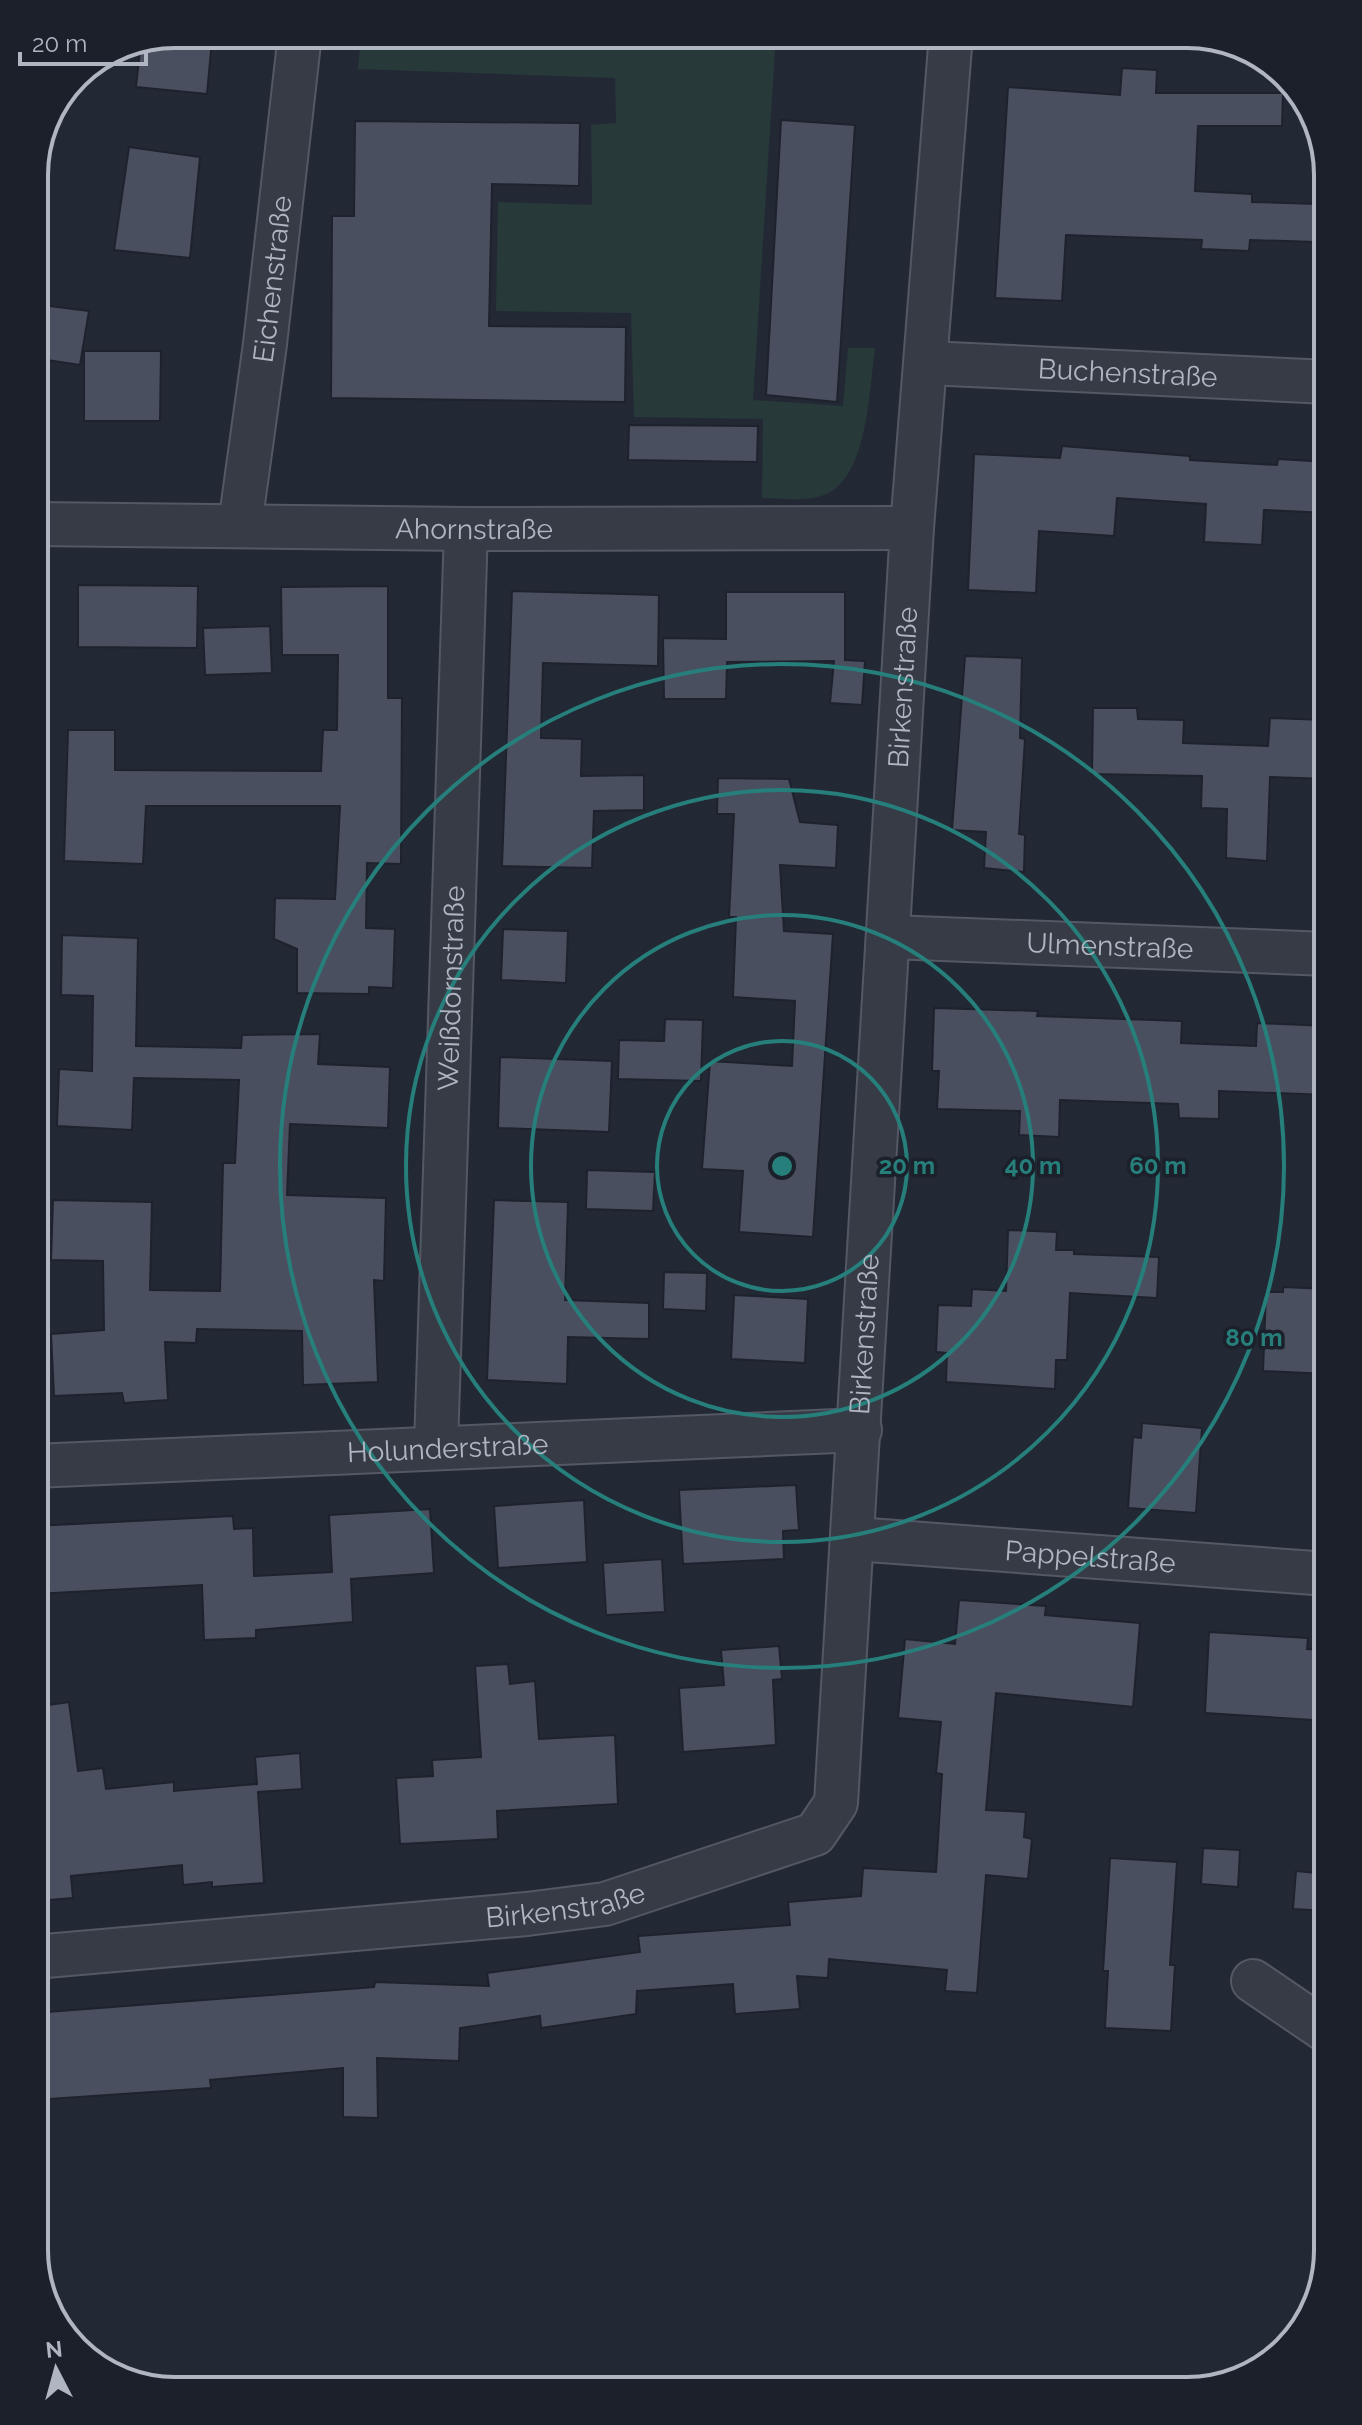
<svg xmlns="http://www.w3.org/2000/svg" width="1362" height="2425" viewBox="0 0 1362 2425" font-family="Raleway,sans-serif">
<rect width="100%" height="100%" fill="#222935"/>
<!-- green -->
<path fill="#28393a" d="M361,34H776L753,400L843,406L848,348H875C869,389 868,479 824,495C806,502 781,498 762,498L763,419L634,417L631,313L496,311L498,202L592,205L591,125L616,123L615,78L358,69Z"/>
<!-- building -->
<g fill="#494f5f" stroke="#1d222d" stroke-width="2">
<polygon points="167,36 212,40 207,94 136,87 141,41"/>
<polygon points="1122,68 1157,70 1156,93 1283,93 1282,126 1198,126 1195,191 1252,194 1252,202 1318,204 1316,242 1250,240 1249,251 1201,249 1202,240 1066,235 1062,301 995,298 1008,87 1120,95"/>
<polygon points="781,120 855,125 837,402 766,395"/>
<polygon points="355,121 580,123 579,186 492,184 489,326 626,327 625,402 331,398 332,216 354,216"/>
<polygon points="129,147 200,157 190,258 114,250"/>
<polygon points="34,304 89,311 80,365 34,358"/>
<polygon points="84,351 161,351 160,421 84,421"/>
<polygon points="629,425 758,426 757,462 628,460"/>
<polygon points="1062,446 1190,456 1190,460 1277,465 1278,459 1328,462 1328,513 1264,510 1262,545 1204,542 1206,504 1117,498 1114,536 1039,531 1036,593 968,590 974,454 1060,458"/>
<polygon points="78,585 198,586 197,648 78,647"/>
<polygon points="388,586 388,698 402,698 401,864 367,863 366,928 395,929 393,988 369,987 369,994 297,993 297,949 274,939 275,898 335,899 340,806 146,806 143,864 64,861 68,730 115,730 115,770 321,771 323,730 337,730 338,655 282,655 281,587"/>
<polygon points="512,591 659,595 658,666 543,663 541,738 582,739 581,776 644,775 644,810 594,811 592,868 502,866"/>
<polygon points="726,592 845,592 845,660 865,661 862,705 830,703 834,661 727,662 726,699 664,699 663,638 726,639"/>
<polygon points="270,626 272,673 205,675 203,628"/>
<polygon points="965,656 1022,658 1020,738 1025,739 1019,834 1025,835 1024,872 984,868 986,832 952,830"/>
<polygon points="1093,708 1137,708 1138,719 1184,720 1183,743 1268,746 1270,718 1328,720 1328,779 1270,777 1267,861 1226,858 1227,809 1201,808 1202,776 1092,774"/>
<polygon points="718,778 789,779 800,822 838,825 836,868 780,865 784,931 833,934 813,1237 739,1232 743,1171 702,1169 710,1061 792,1066 795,1001 733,997 736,917 729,917 734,814 717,814"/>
<polygon points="503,929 568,931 566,983 501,980"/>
<polygon points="62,935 138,938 136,1046 241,1048 242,1035 320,1034 318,1064 390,1067 388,1128 290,1124 287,1195 386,1198 384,1281 374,1280 378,1382 303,1385 302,1331 197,1329 196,1343 165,1342 168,1400 124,1403 122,1393 54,1396 51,1334 104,1330 103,1261 51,1260 53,1200 152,1202 150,1290 220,1291 223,1163 235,1163 239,1080 134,1078 132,1130 57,1126 59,1069 92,1071 93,996 61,995"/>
<polygon points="934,1008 1038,1011 1037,1016 1182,1021 1181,1043 1256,1046 1257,1023 1328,1026 1328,1095 1219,1091 1219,1119 1179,1118 1178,1104 1060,1100 1059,1137 1019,1135 1020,1111 937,1109 939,1071 932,1071"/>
<polygon points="665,1019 703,1020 701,1081 618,1079 619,1040 664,1041"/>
<polygon points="500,1057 612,1061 609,1132 498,1128"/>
<polygon points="587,1170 655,1172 653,1211 586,1209"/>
<polygon points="494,1200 568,1202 565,1300 649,1303 649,1339 568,1337 567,1384 487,1380"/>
<polygon points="1008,1230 1057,1232 1056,1250 1074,1250 1074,1254 1159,1257 1157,1298 1070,1293 1067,1360 1056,1360 1055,1389 946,1382 947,1353 936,1352 938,1305 971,1306 972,1289 1006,1291"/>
<polygon points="664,1272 707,1273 706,1311 663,1309"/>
<polygon points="1283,1287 1328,1289 1328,1374 1263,1371 1266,1292 1283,1292"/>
<polygon points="734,1295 808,1299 805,1363 731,1359"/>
<polygon points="1142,1423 1202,1428 1196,1513 1128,1508 1133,1437 1141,1438"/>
<polygon points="796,1485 799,1530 783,1531 784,1559 683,1564 679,1490"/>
<polygon points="584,1500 587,1562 498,1568 494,1506"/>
<polygon points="430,1509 434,1573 351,1579 353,1622 256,1630 256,1638 204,1640 202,1585 34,1594 34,1526 233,1516 234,1529 253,1528 254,1576 332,1572 329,1515"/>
<polygon points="662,1559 665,1612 606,1615 603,1563"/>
<polygon points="959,1600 1046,1606 1045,1615 1140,1623 1133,1707 996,1693 986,1810 1026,1812 1024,1837 1032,1839 1028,1879 986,1875 977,1993 945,1991 947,1970 829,1959 828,1978 797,1976 800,2009 735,2014 733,1984 637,1991 636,2014 541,2028 540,2016 460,2028 459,2061 377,2058 378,2118 343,2117 343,2068 210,2080 211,2088 34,2100 34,2013 374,1987 375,1982 489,1986 487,1973 640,1952 638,1936 790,1925 788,1902 861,1896 863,1868 936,1872 942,1774 936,1773 941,1722 898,1718 905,1639 955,1644"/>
<polygon points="1209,1632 1308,1638 1307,1649 1328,1650 1328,1721 1205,1713"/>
<polygon points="779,1646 782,1679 773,1680 776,1745 683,1752 679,1688 724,1685 721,1650"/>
<polygon points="508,1664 510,1684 535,1681 539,1739 615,1735 618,1804 497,1811 498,1839 400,1844 396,1778 433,1776 432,1760 481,1757 475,1666"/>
<polygon points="69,1702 78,1771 103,1768 106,1789 174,1782 174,1791 257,1784 255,1757 300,1753 302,1789 258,1792 264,1883 212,1887 212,1882 183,1885 182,1865 71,1876 73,1898 36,1901 34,1806 43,1805 34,1707"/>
<polygon points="1203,1848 1240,1850 1238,1887 1201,1884"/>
<polygon points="1110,1858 1177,1862 1170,1965 1175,1965 1171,2031 1105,2028 1108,1971 1103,1971"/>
<polygon points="1296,1871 1328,1874 1328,1911 1293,1909"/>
</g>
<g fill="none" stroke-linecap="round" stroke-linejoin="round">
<!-- minor casing -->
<g stroke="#535864" stroke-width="46">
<g id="minor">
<path id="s1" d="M928,363L1328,382"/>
<path id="s2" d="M34,524L466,529L912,528"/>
<path id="s3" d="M240,525L265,344L300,34"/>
<path id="s4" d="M890,937L1328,954"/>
<path id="s5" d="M436,1446L466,529"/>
<path id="s6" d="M34,1466L860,1430"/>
<path id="s7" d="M855,1539L1328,1574"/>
<path id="s8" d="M34,1957L527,1914L605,1904L815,1834L836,1803L912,528L951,34"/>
<polyline points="1253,1981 1328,2032"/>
</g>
</g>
<!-- minor -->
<use href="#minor" stroke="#363b46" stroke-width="42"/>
</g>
<!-- distance rings -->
<g fill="none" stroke="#277f7b" stroke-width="4">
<circle cx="782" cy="1166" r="125"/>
<circle cx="782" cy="1166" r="251"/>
<circle cx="782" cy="1166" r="376"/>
<circle cx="782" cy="1166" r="502"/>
</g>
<g text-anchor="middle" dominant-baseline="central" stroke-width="7" stroke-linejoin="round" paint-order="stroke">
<!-- street labels -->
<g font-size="28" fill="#b0b5c2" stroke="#1b202b">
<text stroke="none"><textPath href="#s3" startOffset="248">Eichenstraße</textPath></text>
<text stroke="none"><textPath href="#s1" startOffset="200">Buchenstraße</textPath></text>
<text stroke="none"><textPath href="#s2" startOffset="440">Ahornstraße</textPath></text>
<text stroke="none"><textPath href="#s8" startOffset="1950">Birkenstraße</textPath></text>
<text stroke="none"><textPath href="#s4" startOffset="220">Ulmenstraße</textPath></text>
<text stroke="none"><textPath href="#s5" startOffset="458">Weißdornstraße</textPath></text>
<text stroke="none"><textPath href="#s8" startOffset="1302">Birkenstraße</textPath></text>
<text stroke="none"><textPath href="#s6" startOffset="414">Holunderstraße</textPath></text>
<text stroke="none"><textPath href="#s7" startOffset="236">Pappelstraße</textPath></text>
<text stroke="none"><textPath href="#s8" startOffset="534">Birkenstraße</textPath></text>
</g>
</g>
<!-- crop -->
<path d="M0 0H1362V2425H0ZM175 48H1187A127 127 0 0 1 1314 175V2250A127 127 0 0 1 1187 2377H175A127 127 0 0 1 48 2250V175A127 127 0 0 1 175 48Z" fill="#1b202b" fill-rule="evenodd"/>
<path fill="none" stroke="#b0b5c2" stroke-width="4" d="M175 48H1187A127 127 0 0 1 1314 175V2250A127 127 0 0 1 1187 2377H175A127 127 0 0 1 48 2250V175A127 127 0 0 1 175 48Z"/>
<circle cx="782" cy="1166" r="12" fill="#277f7b" stroke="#1b202b" stroke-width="4"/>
<g font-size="24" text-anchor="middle" font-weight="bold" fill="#277f7b" stroke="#1b202b" stroke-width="7" stroke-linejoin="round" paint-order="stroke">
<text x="907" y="1174">20 m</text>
<text x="1033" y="1174">40 m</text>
<text x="1158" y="1174">60 m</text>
<text x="1254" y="1346">80 m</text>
</g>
<!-- north arrow -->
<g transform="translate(56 2369) rotate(354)" stroke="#1b202b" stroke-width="6" paint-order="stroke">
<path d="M0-6L14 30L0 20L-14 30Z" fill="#b0b5c2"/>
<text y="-12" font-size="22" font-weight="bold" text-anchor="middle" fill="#b0b5c2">N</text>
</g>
<!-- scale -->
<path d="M20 52v12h126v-12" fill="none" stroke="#b0b5c2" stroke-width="4"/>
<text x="32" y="52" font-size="24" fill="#b0b5c2" stroke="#1b202b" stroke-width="6" paint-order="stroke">20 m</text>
</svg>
